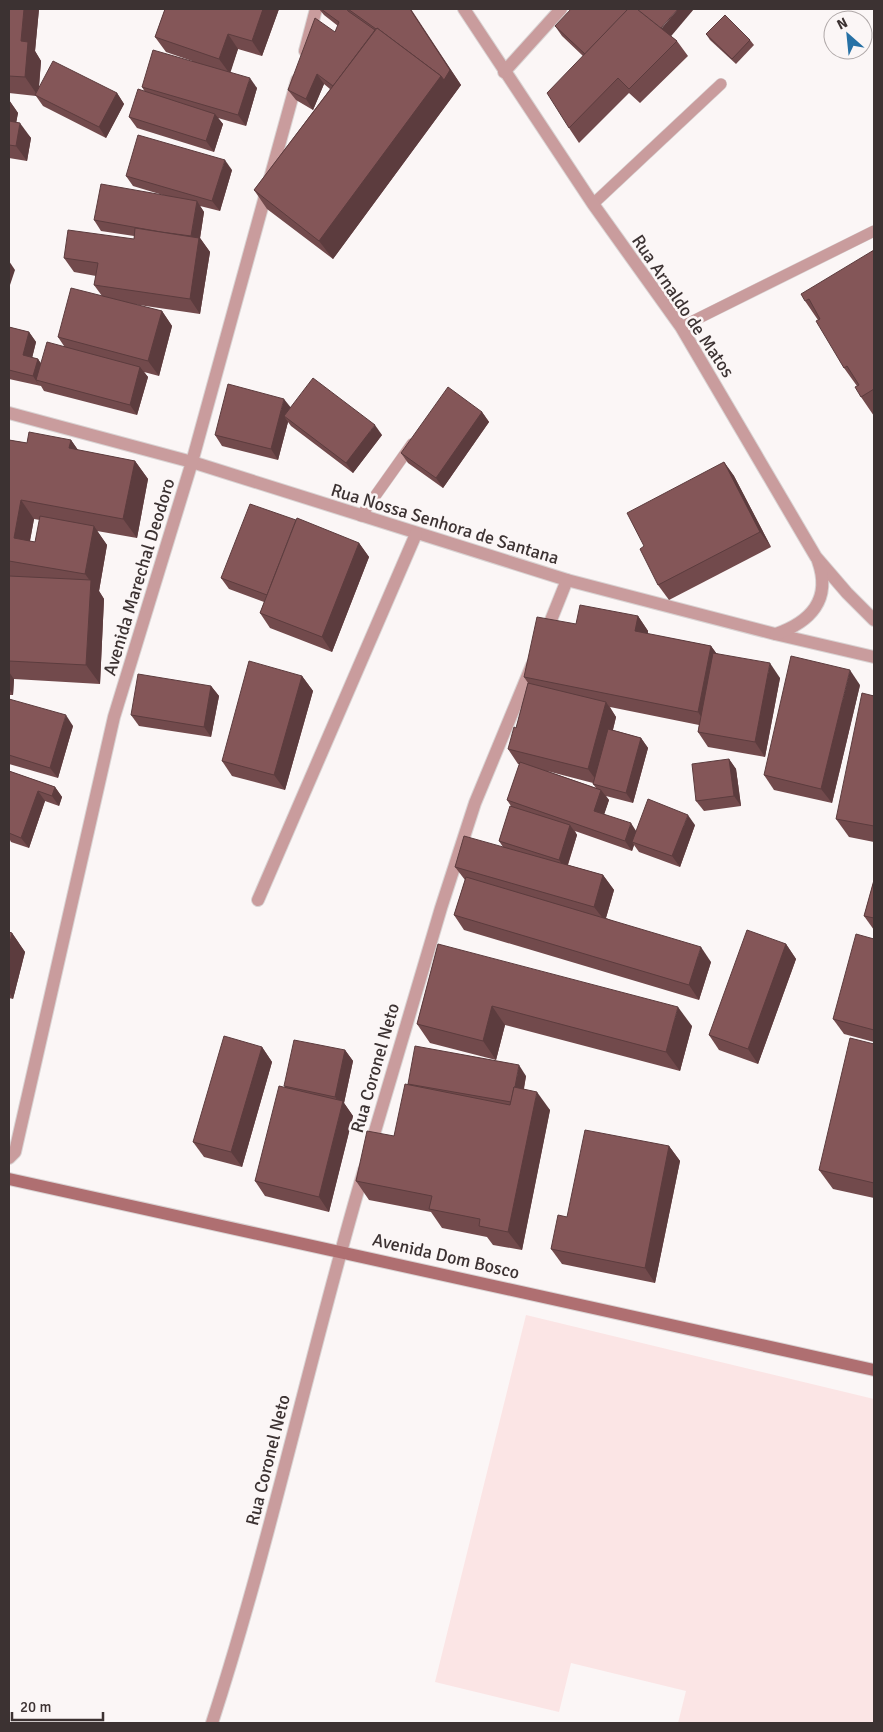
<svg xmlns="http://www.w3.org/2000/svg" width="883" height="1732" viewBox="0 0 883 1732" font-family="Signika,sans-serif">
<rect width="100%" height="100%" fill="#fbf6f6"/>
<!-- built -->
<polygon fill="#fbe5e5" points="526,1315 874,1399 874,1723 678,1723 686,1691 571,1663 559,1712 435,1682"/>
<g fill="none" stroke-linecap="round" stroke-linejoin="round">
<!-- service casing -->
<g stroke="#d9d3d3" stroke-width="12">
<g id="service">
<polyline points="593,204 721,84"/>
<polyline points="681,327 874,231"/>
<polyline points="361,516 412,444"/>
</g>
</g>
<!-- minor casing -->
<g stroke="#d9d3d3" stroke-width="14">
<g id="minor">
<polyline points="464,9 593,204 681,327 816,557 847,593 874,620"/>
<polyline points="305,51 316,9"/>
<polyline points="504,72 561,9"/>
<polyline points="9,413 192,462 567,580 775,634 874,657"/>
<path d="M776,634C810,622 832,600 818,561"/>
<polyline points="545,635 567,580"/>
<polyline points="258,900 416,534"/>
<polyline points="370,1148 441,908 475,803 532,665"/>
<polyline points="9,1158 15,1152 114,717 192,462 297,80"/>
<path d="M212,1723C271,1541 310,1353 364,1170"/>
</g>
</g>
<!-- secondary casing -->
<g stroke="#d9d3d3" stroke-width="14">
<polyline id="secondary" points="9,1179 874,1370"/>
</g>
<!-- service -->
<use href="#service" stroke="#c99c9d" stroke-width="11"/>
<!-- minor -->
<use href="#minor" stroke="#c99c9d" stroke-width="12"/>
<!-- secondary -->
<use href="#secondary" stroke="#af6f71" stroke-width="12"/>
</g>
<!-- wall -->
<g fill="#724a4c" fill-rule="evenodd">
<polygon points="9,9 39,9 35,51 41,61 39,88 117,93 124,104 106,138 43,106 36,96 9,93"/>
<polygon points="165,9 279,9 262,56 238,49 230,72 257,88 246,126 218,118 223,124 214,152 137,128 129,117 145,92 142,87 192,61 166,52 155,37"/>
<polygon points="319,9 411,9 461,85 333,259 267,209 254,190 330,89 324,84 313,110 296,100 288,90 335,32 338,26 324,15"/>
<polygon points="555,26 671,36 677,41 688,56 640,103 629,93 579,143 569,128 583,56 562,36"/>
<polygon points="706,34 750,40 754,45 736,64 710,40"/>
<polygon points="9,100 18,113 16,122 31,138 27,161 9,158"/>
<polygon points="232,170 220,211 200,206 204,212 200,238 210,252 200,314 132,304 162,311 172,326 159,376 144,372 148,377 137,415 44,391 41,386 9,379 9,327 29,332 36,342 32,358 38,359 41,364 64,346 58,337 102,296 94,285 96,276 74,272 64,258 134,239 134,236 101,231 94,220 166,196 133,186 126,176"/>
<polygon points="874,250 874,416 861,397 857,386 844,368 818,320 805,301"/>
<polygon points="290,407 382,435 353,473 291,426 288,422 278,460 222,446 215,435"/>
<polygon points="482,412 489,422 443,488 408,463 401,453"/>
<path d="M9,440L27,443L71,440L78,450L135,461L148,479L137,538L97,531L107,545L99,591L104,599L100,684L14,679L13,695H9ZM34,519L40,520L35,542L30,541Z"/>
<polygon points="724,462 734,476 771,547 669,600 658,585 644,546"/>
<polygon points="359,543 369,557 332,652 270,628 260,613 264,602 229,589 221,578"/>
<path d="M638,616L648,631V634L711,646L716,653L780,678L765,757L708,747L698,732L699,725L610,707L616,717L613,730L641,738L648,748L633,803L606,796L609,800L604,814L636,831L695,825L680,867L639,852L634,845L632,851L575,831L577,835L568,865L603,875L614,890L606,918L711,962L699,1000L464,930L454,915L465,880L455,867L503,847L499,841L511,806L507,800L520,764H518L508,749L516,728L528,683L524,677L576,624ZM547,771L593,783V784L596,788Z"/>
<polygon points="302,676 313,691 285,790 232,776 222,761"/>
<polygon points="860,685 832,803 774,790 764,775"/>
<polygon points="211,686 219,696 211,737 139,726 131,715"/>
<polygon points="874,696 874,842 849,837 836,819"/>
<polygon points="9,699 73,726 58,778 9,764"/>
<polygon points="729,759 736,769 741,806 704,811 696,801"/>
<polygon points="9,771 55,787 62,797 59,806 45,801 29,848 11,842 9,838"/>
<polygon points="874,880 874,930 864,916"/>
<polygon points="12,933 25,952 13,999 9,998 9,946"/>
<polygon points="874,939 874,1042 844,1034 833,1019"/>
<polygon points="438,944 692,1026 680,1071 505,1025 496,1060 430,1043 417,1024"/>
<polygon points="786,944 796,959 758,1064 719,1050 709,1035"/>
<polygon points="874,1044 874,1198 833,1189 819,1170"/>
<polygon points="262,1047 272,1062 242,1167 204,1157 193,1142"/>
<polygon points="345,1050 353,1061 344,1103 353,1116 329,1212 265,1196 255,1181 285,1087 284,1086"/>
<polygon points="526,1076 524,1089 550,1110 522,1250 493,1245 487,1237 442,1228 431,1212 369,1200 356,1181 394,1136 409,1085 408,1084"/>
<polygon points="669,1146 680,1161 655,1283 562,1264 551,1249 567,1217"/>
</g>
<!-- shaded-wall -->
<g fill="#5c3c3e">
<polygon points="24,9 39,9 35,51 41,61 38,96 25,77 21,41"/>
<polygon points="263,9 279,9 262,56 252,41"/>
<polygon points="410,9 461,85 333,259 319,241"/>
<polygon points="678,9 694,9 667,41 660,30"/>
<polygon points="228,34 238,49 230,74 219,59"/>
<polygon points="317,74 324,84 313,110 306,99"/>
<polygon points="250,78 257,88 246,126 238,115"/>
<polygon points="117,93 124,104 106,138 99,127"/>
<polygon points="9,100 18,113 14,135 9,128"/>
<polygon points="215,114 223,124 214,152 206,141"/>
<polygon points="20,123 31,138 27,161 16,146"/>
<polygon points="225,160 232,170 220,211 212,201"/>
<polygon points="197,201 204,212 200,238 210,252 200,314 190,299 191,237"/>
<polygon points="9,261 15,270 9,288"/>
<polygon points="162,311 172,326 159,376 148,361"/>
<polygon points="29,332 36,342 30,366 23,355"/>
<polygon points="38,359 45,369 36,380 40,387 33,376"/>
<polygon points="140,367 148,377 137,415 130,405"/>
<polygon points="284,399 292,409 284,416 288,422 278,460 271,449"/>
<polygon points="482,412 489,422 443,488 436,478"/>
<polygon points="375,425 382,435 353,473 346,463"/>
<polygon points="71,440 84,459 69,448"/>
<polygon points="135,461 148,479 137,538 123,519"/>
<polygon points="724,462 734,476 771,547 760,532"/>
<polygon points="21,500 34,519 27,556 14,538"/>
<polygon points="94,526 107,545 99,591 104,599 100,684 86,665 91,582 85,574"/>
<polygon points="359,543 369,557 332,652 322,637"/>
<polygon points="638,616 648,631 645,646 635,631"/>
<polygon points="711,646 722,661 708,727 698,712"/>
<polygon points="770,663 780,678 765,757 755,742"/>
<polygon points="850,670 860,685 832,803 821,789"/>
<polygon points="9,672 14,679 13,695 9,689"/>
<polygon points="302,676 313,691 285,790 274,775"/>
<polygon points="211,686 219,696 211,737 204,727"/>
<polygon points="606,702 616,717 599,784 588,769"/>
<polygon points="66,715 73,726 58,778 50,768"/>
<polygon points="641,738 648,748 633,803 626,793"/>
<polygon points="729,759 736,769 741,806 734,796"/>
<polygon points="55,787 62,797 59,806 52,796"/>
<polygon points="601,790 609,800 602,821 594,811"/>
<polygon points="38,791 45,801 29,848 21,838"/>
<polygon points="688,815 695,825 680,867 672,856"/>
<polygon points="631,823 638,834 632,842 634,845 632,851 625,841"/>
<polygon points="570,825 577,835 566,870 559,860"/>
<polygon points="603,875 614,890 605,921 594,907"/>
<polygon points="12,933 25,952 13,999 9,992 9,946"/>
<polygon points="786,944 796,959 758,1064 748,1049"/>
<polygon points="701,947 711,962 699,1000 689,985"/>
<polygon points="492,1006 505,1025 496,1060 483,1041"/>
<polygon points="678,1007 692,1026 680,1071 666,1052"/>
<polygon points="262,1047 272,1062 242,1167 231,1152"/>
<polygon points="345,1050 353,1061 344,1103 353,1116 329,1212 319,1197 342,1106 335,1097"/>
<polygon points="519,1065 526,1076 519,1113 512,1103"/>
<polygon points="537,1092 550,1110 522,1250 508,1232"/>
<polygon points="669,1146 680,1161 655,1283 645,1268"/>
</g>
<!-- building -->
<g fill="#845658" stroke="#5c3c3e">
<polygon points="9,9 24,9 21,41 28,42 25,77 9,76"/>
<polygon points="165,9 263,9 252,41 228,34 219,59 155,37"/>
<polygon points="321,9 347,9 348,11 375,30 333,86 317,74 306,99 288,90 315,18 335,32 339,22"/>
<polygon points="348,9 410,9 450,70 444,80 441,76 377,28 376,29"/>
<polygon points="571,9 628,9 585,54 555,26"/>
<polygon points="628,9 637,9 677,41 629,89 618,78 569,128 547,93"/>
<polygon points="637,9 678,9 661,28"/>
<polygon points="725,15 750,40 732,59 706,34"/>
<polygon points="377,28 441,76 319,241 254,190"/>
<polygon points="153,50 250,78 238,115 142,87"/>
<polygon points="53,61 117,93 99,127 35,95"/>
<polygon points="138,89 215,114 206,141 129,117"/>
<polygon points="9,121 20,123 16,146 9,145"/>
<polygon points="138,135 225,160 212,201 126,176"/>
<polygon points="101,184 197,201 191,236 161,232 94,220"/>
<polygon points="135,228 199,238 190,299 94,285 98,263 64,258 68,230 134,239"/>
<polygon points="874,250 874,389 861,397 855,387 859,385 847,366 844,368 816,321 820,319 809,299 805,301 801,294"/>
<polygon points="71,288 162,311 148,361 58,337"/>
<polygon points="9,327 29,332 23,355 38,359 33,376 9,370"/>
<polygon points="47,342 140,367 130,405 36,380"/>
<polygon points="313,378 375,425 346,463 284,416"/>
<polygon points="228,384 284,399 271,449 215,435"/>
<polygon points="448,387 482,412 436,478 401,453"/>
<polygon points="29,432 71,440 69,448 135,461 123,519 21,500 14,538 35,542 40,516 94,526 85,574 9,561 9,440 27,443"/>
<polygon points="724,462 760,532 658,585 640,549 644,546 627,513"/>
<polygon points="250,504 296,520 267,595 221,578"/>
<polygon points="297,518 359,543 322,637 260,613"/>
<polygon points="9,576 91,580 86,665 9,661"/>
<polygon points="580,605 638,616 635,631 711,646 698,712 524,677 537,617 576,624"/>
<polygon points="713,653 770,663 755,742 698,732"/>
<polygon points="791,656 850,670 821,789 764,775"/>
<polygon points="249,661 302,676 274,775 222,761"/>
<polygon points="138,674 211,686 204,727 131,715"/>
<polygon points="528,683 606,702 588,769 508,749 514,727 516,728"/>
<polygon points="862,693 874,696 874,826 836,819"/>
<polygon points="9,699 66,715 50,768 9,755"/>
<polygon points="608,729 641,738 626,793 593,784"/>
<polygon points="729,759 734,796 696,801 692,764"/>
<polygon points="520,762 601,790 594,811 631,823 625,841 507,800"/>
<polygon points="9,771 55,787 52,796 38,791 21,838 9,833"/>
<polygon points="648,799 688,815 672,856 632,842"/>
<polygon points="510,806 570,825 559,860 499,841"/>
<polygon points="464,836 603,875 594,907 455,867"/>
<polygon points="466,877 701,947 689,985 454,915"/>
<polygon points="874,880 874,918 864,916"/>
<polygon points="747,930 786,944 748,1049 709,1035"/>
<polygon points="9,932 12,933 9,946"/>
<polygon points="856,934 874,939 874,1030 833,1019"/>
<polygon points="438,944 678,1007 666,1052 492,1006 483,1041 417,1024"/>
<polygon points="224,1036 262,1047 231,1152 193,1142"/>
<polygon points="850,1038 874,1044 874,1183 819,1170"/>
<polygon points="294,1040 345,1050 335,1097 284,1086"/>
<polygon points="415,1046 519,1065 515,1087 514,1087 511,1102 408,1084"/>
<polygon points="405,1084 510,1105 514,1087 537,1092 508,1232 479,1226 480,1219 429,1209 432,1196 356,1181 367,1131 394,1136"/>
<polygon points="279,1086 343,1101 319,1197 255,1181"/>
<polygon points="585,1130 669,1146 645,1268 551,1249 558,1215 567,1217"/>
</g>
<g text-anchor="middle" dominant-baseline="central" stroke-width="5" stroke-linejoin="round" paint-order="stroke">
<!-- street labels -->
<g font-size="18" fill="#3c3232" stroke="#fbf6f6">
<text transform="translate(683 306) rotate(56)">Rua Arnaldo de Matos</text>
<text transform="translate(445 524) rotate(17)">Rua Nossa Senhora de Santana</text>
<text transform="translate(139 577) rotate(-73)">Avenida Marechal Deodoro</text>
<text transform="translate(375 1068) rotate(-74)">Rua Coronel Neto</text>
<text transform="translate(446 1256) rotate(13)">Avenida Dom Bosco</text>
<text transform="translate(268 1460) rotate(-76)">Rua Coronel Neto</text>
</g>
</g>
<!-- border -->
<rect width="883" height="1732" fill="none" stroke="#3c3232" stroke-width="20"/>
<!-- north arrow -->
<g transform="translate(848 35) rotate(333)"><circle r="24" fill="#fbf6f6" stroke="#afa8a8"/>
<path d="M0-4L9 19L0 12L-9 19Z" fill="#2771a5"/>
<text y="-8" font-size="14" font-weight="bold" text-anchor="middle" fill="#3c3232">N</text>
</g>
<!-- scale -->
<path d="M12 1712v8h91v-8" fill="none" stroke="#3c3232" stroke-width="2.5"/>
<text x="20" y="1712" font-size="15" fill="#3c3232" stroke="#fbf6f6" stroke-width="4" paint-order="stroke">20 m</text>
</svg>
